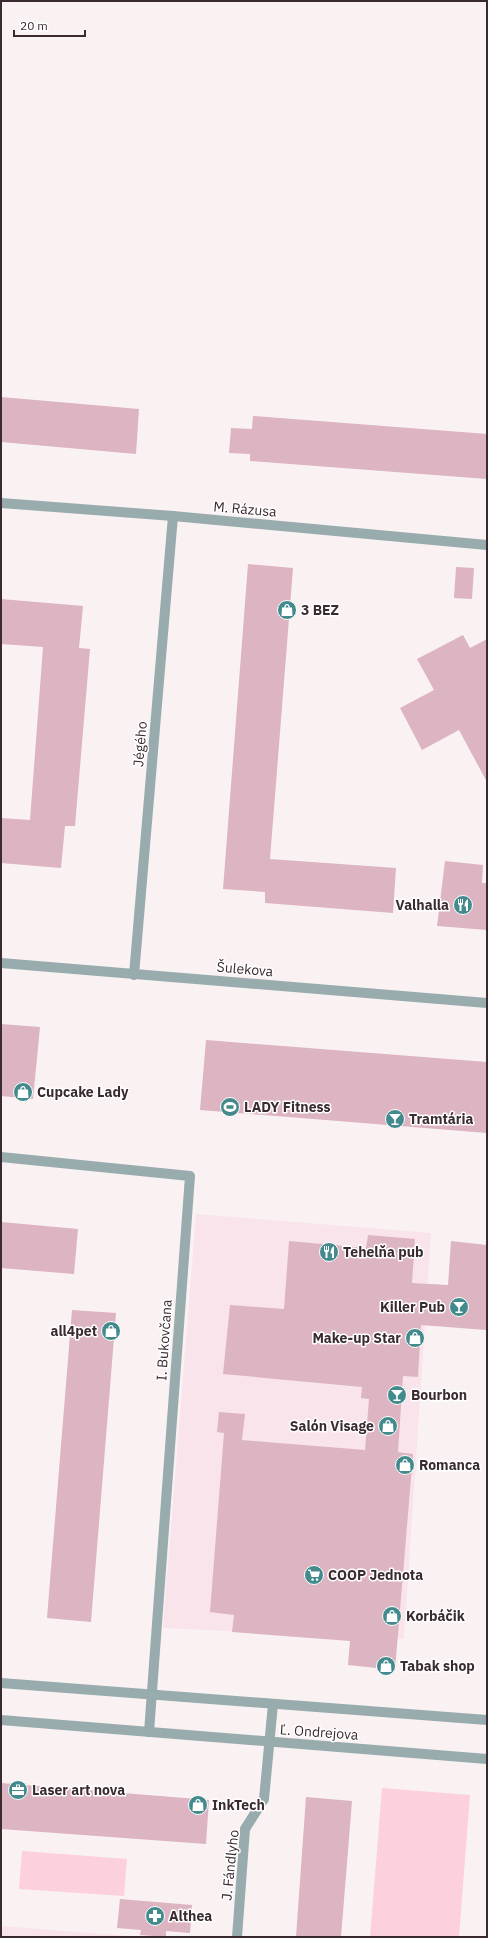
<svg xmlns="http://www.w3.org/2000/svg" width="488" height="1938" viewBox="0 0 488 1938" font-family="'IBM Plex Sans',sans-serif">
<rect width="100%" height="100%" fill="#faf1f3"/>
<!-- built -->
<g fill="#f8e4ea">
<polygon points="196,1214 431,1233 404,1639 163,1628"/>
<polygon points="1,1926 140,1937 1,1937"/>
</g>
<!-- green -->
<g fill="#fdd0de">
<polygon points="382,1788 470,1795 459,1937 370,1937"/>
<polygon points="22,1851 127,1859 124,1896 19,1889"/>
</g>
<!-- building -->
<g fill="#ddb4c1">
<polygon points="1,397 139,409 136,454 1,442"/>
<polygon points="253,416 487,434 487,479 250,461 250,454 229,453 231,428 252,429"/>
<polygon points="248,564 293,568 270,859 396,868 393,913 265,903 265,892 223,889"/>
<polygon points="456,567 474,568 472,599 454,598"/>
<polygon points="1,599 83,606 79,648 90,649 86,696 75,826 65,826 61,868 1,863 1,818 30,820 43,647 1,644"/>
<polygon points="463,635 470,648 487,639 487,782 459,730 422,750 400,708 434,690 417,659"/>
<polygon points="445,861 483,865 482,883 487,883 487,930 437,926"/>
<polygon points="1,1024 40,1027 33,1099 1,1096"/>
<polygon points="206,1040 487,1062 487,1133 200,1110"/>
<polygon points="1,1222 78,1229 74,1274 1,1268"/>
<polygon points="368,1235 415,1239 412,1283 448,1285 451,1241 487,1245 486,1330 421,1325 418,1377 403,1376 398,1452 413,1454 395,1670 348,1665 350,1641 232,1632 234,1615 210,1612 224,1433 217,1432 219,1412 245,1414 242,1440 365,1450 369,1399 361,1398 362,1387 223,1374 230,1305 284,1309 289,1241 366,1248"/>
<polygon points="72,1310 116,1313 91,1622 47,1618"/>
<polygon points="1,1783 209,1800 206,1844 1,1829"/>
<polygon points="306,1797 352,1801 341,1937 296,1937"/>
<polygon points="120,1899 192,1905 190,1933 166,1931 166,1937 140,1935 141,1930 117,1928"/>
</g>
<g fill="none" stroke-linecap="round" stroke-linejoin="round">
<!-- street -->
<g stroke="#98acad" stroke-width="10">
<polyline points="1,503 173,516 487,545"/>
<polyline points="1,963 487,1003"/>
<polyline points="134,975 173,516"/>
<polyline points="1,1157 190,1176 149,1732"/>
<polyline points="1,1683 487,1720"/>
<polyline points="1,1720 487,1759"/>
<polyline points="237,1937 245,1829 264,1799 273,1704"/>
</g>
</g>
<!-- icons -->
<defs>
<g id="shop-disc" transform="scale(1)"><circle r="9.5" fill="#428a8c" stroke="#fff"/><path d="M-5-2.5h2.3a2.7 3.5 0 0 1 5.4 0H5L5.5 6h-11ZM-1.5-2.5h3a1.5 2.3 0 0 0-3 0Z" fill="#fff"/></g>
<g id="restaurant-disc" transform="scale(1)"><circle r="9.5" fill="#428a8c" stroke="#fff"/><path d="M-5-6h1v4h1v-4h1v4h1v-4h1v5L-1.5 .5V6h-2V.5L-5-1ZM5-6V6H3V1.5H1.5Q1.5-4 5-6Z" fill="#fff"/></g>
<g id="stadium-disc" transform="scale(1)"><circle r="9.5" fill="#428a8c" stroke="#fff"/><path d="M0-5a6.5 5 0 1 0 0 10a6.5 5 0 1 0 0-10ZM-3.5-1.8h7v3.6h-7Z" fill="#fff"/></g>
<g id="bar-disc" transform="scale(1)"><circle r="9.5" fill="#428a8c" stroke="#fff"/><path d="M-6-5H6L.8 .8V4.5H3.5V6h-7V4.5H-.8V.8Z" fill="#fff"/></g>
<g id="supermarket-disc" transform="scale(1)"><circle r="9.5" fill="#428a8c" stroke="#fff"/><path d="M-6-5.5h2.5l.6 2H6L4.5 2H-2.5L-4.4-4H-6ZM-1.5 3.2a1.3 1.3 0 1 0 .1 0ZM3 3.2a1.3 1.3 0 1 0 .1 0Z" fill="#fff"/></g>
<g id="office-disc" transform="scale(1)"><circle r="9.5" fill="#428a8c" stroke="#fff"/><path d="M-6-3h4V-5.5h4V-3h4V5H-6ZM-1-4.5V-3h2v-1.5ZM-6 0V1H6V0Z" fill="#fff"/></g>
<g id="pharmacy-disc" transform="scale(1)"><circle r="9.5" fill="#428a8c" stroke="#fff"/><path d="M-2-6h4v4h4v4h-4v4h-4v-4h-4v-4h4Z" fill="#fff"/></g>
</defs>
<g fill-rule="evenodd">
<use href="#shop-disc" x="287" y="610"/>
<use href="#restaurant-disc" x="463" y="905"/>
<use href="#shop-disc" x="23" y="1092"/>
<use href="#stadium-disc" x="230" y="1107"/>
<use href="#bar-disc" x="395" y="1119"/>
<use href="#restaurant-disc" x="329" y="1252"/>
<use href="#bar-disc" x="459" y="1307"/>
<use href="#shop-disc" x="111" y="1331"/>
<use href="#shop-disc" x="415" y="1338"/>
<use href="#bar-disc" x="397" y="1395"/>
<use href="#shop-disc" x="388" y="1426"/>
<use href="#shop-disc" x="405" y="1465"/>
<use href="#supermarket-disc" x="314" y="1575"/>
<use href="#shop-disc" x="392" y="1616"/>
<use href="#shop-disc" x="386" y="1666"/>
<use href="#office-disc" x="18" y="1790"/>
<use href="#shop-disc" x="198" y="1805"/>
<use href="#pharmacy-disc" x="155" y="1916"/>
</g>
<g text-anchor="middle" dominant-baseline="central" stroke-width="3" stroke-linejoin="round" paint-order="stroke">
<!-- street labels -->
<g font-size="14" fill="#3a2b30" stroke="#fff">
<text transform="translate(245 509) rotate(5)">M. Rázusa</text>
<text transform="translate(140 744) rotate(-85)">Jégého</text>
<text transform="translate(245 969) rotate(5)">Šulekova</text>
<text transform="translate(164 1340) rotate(-86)">I. Bukovčana</text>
<text transform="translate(319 1732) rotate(4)">Ľ. Ondrejova</text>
<text transform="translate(230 1865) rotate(-84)">J. Fándlyho</text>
</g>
<!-- poi labels -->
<g font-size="14" font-weight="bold" fill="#3a2b30" stroke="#fff" text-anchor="start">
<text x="301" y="610">3 BEZ</text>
<text x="449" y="905" text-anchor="end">Valhalla</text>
<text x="37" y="1092">Cupcake Lady</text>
<text x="244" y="1107">LADY Fitness</text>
<text x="409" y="1119">Tramtária</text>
<text x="343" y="1252">Tehelňa pub</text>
<text x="445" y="1307" text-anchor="end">Killer Pub</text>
<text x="97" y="1331" text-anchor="end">all4pet</text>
<text x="401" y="1338" text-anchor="end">Make-up Star</text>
<text x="411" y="1395">Bourbon</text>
<text x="374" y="1426" text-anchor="end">Salón Visage</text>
<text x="419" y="1465">Romanca</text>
<text x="328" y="1575">COOP Jednota</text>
<text x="406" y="1616">Korbáčik</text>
<text x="400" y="1666">Tabak shop</text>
<text x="32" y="1790">Laser art nova</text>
<text x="212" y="1805">InkTech</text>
<text x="169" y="1916">Althea</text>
</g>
</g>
<!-- border -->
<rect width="488" height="1938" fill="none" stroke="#3a2b30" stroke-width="4"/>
<!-- scale -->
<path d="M14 30v6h71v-6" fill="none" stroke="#3a2b30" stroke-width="2"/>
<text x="20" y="30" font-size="12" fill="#3a2b30" stroke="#ffffff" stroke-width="3" paint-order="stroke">20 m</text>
</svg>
